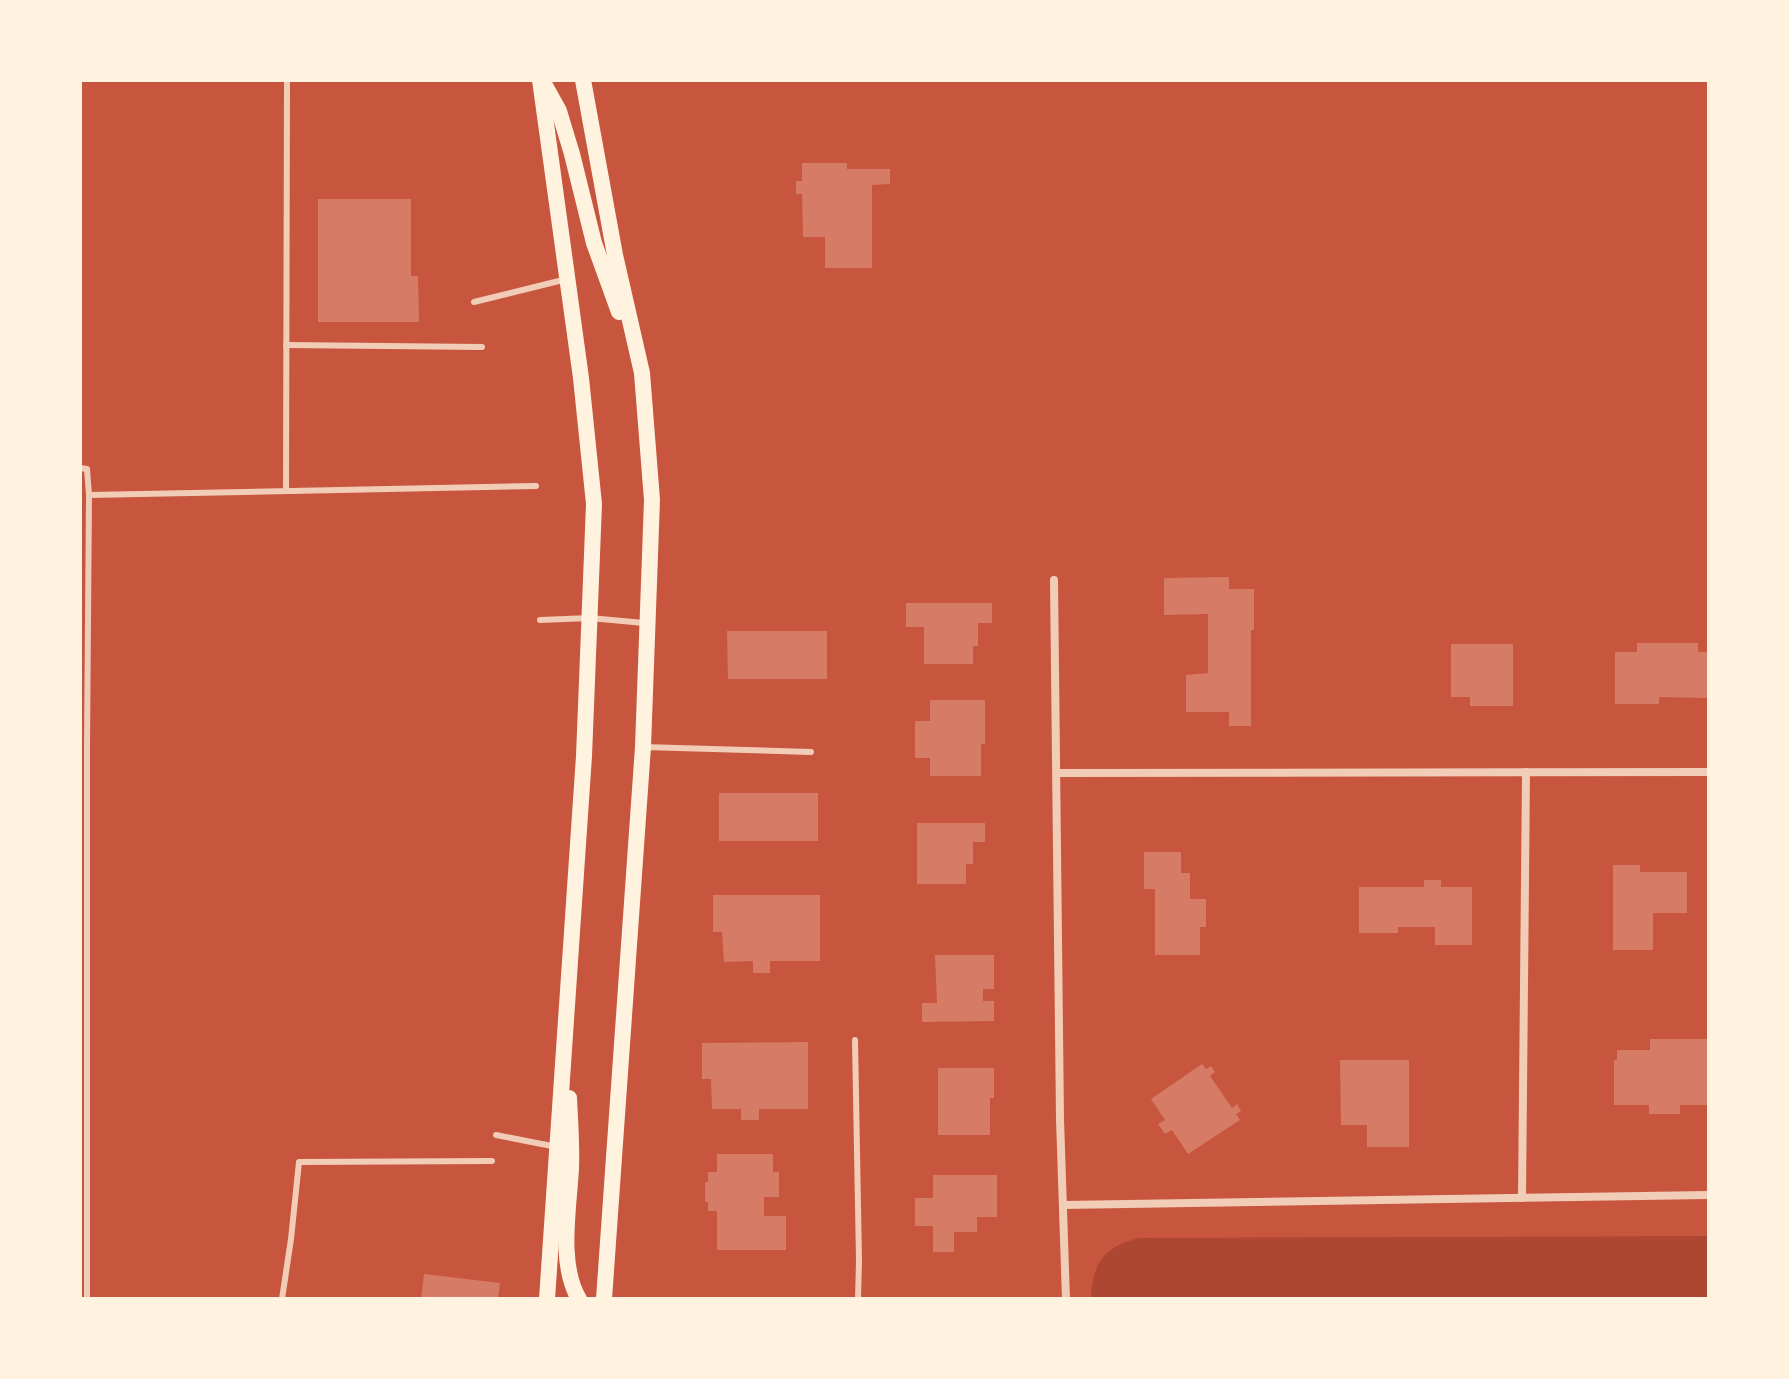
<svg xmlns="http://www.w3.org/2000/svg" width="1789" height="1379" viewBox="0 0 1789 1379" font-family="'DejaVu Sans',sans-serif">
<rect width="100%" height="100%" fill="#c8553d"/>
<!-- green -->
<path fill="#ae4732" d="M1709,1236V1299H1091C1092,1263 1104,1246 1140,1238Z"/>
<!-- building -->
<g fill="#d67c66">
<polygon points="802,163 847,163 847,169 890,169 890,184 872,185 872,268 825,268 825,237 803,237 802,194 796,194 796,181 802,181"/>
<polygon points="318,199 411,199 411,276 418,276 419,322 318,322"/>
<polygon points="1229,577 1229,589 1254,589 1254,630 1251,630 1251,726 1229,726 1229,712 1186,712 1186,675 1208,673 1208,614 1164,615 1164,578"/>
<polygon points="906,603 992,603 992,623 978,623 978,646 973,646 973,664 924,664 924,627 906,627"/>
<polygon points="727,631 827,631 827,679 728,679"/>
<polygon points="1637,643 1698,643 1698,652 1709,652 1709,698 1659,697 1659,704 1615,704 1615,652 1637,652"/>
<polygon points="1451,644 1513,644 1513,706 1470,706 1470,697 1451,697"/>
<polygon points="930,700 985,700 985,744 981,744 981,776 930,776 930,758 915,758 915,721 930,721"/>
<rect x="719" y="793" width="99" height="48"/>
<polygon points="917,823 985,823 985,842 973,842 973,864 966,864 966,884 917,884"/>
<polygon points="1144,852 1181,852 1181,873 1190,873 1190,899 1206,899 1206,927 1200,927 1200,955 1155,955 1155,889 1144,889"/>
<polygon points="1613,865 1640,865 1640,872 1687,872 1687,913 1653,913 1653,950 1613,950"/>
<polygon points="1424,880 1441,880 1441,887 1472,887 1472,945 1435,945 1435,927 1398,927 1398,933 1359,933 1359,887 1424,887"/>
<polygon points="713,895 820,895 820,961 770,961 770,973 753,973 753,961 724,962 722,932 713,932"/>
<polygon points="935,955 994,955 994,989 983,989 983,1001 994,1001 994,1021 922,1022 922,1003 937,1003"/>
<polygon points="1650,1039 1709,1039 1709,1105 1680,1105 1680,1114 1649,1114 1649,1105 1614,1105 1614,1060 1617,1060 1617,1050 1650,1050"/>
<polygon points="808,1042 808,1109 759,1109 759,1120 741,1120 741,1109 712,1109 711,1079 702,1079 702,1043"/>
<polygon points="1340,1060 1409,1060 1409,1147 1367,1147 1367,1125 1341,1125"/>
<polygon points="1202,1064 1206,1069 1211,1066 1215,1072 1210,1076 1232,1108 1237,1104 1241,1111 1236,1114 1240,1120 1188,1154 1172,1130 1165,1134 1158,1124 1165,1120 1151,1099"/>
<polygon points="938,1068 994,1068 994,1098 990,1098 990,1135 938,1135"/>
<polygon points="717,1154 773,1154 773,1172 779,1172 779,1197 764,1197 764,1216 786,1216 786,1250 717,1250 717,1211 708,1211 708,1202 705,1202 705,1182 708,1182 708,1172 717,1172"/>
<polygon points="933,1175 997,1175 997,1217 977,1217 977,1232 954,1232 954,1252 933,1252 933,1226 915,1226 915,1198 933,1198"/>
<polygon points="424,1274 500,1283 498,1299 421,1299"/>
</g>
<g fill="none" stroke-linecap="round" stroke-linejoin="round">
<!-- service -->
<g stroke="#f1ccb7" stroke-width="6">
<polyline points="474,302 567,279"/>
<polyline points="286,345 482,347"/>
<polyline points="80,468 87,469 89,495 87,746 87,1299"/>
<polyline points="286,491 287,80"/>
<polyline points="89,495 536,486"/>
<polyline points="540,620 590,618 644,623"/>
<polyline points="643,747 811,752"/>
<polyline points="855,1040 859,1261 858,1299"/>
<polyline points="496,1135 557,1147"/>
<polyline points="282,1299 291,1239 299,1162 492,1161"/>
</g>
<!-- minor -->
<g stroke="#f1ccb7" stroke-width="8">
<polyline points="1054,580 1060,1119 1066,1299"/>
<polyline points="1057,773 1709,772"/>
<polyline points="1522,1198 1526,772"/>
<polyline points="1063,1205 1709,1195"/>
</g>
<!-- secondary -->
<g stroke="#fff3e0" stroke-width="16">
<polyline points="540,80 581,378 594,504 584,756 547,1299"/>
<polyline points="583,80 615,255 642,373 652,500 643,747 604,1299"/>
<polyline points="544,84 559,111 572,154 594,243 619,312"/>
<path d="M569,1098C570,1121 572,1145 571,1168C569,1208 558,1264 579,1299"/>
</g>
</g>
<!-- border -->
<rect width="1789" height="1379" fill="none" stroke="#fff3e0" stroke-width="164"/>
</svg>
